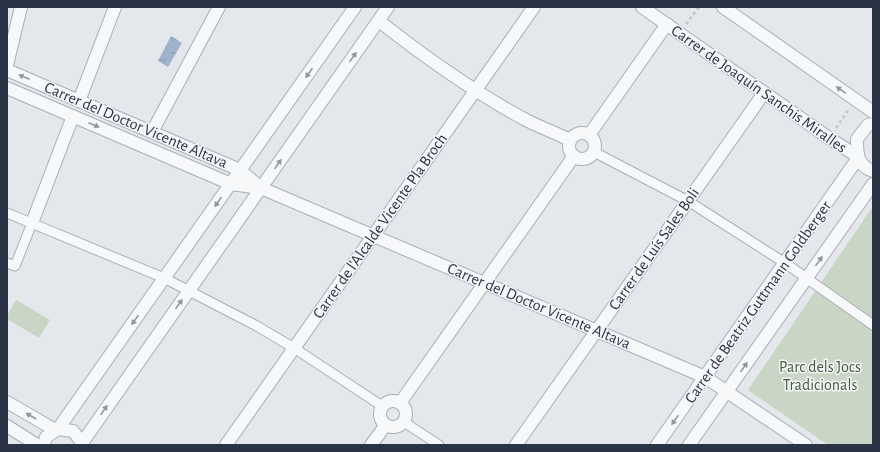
<svg xmlns="http://www.w3.org/2000/svg" width="880" height="452" viewBox="0 0 880 452" font-family="'Alegreya Sans',sans-serif">
<defs>
<pattern id="water-ripples" width="26" height="14" patternUnits="userSpaceOnUse"><rect width="26" height="14" fill="#9fb4cc"/><path d="M2 4q2-2 4 0t4 0M15 11q2-2 4 0t4 0" fill="none" stroke="#8293a7"/></pattern>
</defs>
<rect width="100%" height="100%" fill="#e4e7ec"/>
<!-- green -->
<g fill="#c9d6c5">
<polygon points="871,209 873,209 873,445 828,445 748,390"/>
<polygon points="16,300 50,320 39,338 7,319 7,316"/>
</g>
<!-- water -->
<polygon fill="url(#water-ripples)" points="171,36 182,43 168,67 158,61"/>
<g fill="none" stroke-linecap="round" stroke-linejoin="round">
<!-- pedestrian casing -->
<g stroke="#a9aeb7" stroke-width="11">
<g id="pedestrian">
<polyline points="594,152 688,201 785,263 873,325"/>
<polyline points="7,213 164,278 255,325 294,348 382,406"/>
<polyline points="7,263 15,266 32,223"/>
<polyline points="404,422 439,445"/>
</g>
</g>
<!-- minor casing -->
<g stroke="#a9aeb7" stroke-width="14">
<g id="minor">
<polyline points="642,7 829,138 857,156"/>
<polyline points="723,7 873,112"/>
<path d="M379,21C426,58 475,93 528,121C542,128 556,133 570,140"/>
<polyline points="7,65 21,7"/>
<polyline points="7,70 240,170 261,188"/>
<polyline points="7,88 231,184 261,188 705,377 806,445"/>
<polyline points="79,101 115,7"/>
<path d="M873,124L868,125L857,139C857,153 857,166 873,171"/>
<polyline points="152,132 219,7"/>
<circle cx="582" cy="146" r="13"/>
<polyline points="589,135 667,24"/>
<polyline points="32,223 73,116"/>
<circle cx="393" cy="414" r="13"/>
<polyline points="7,402 55,430"/>
<polyline points="400,403 574,156"/>
<polyline points="7,426 37,445"/>
<polyline points="58,429 355,7"/>
<polyline points="82,443 388,7"/>
<polyline points="44,445 46,437 58,429 73,431 82,443 82,445"/>
<polyline points="226,445 534,7"/>
<polyline points="371,445 385,426"/>
<polyline points="516,445 764,93"/>
<polyline points="657,445 858,158"/>
<polyline points="689,445 873,184"/>
</g>
</g>
<!-- path -->
<g stroke="#c2c5cb" stroke-width="2.5" stroke-dasharray="3 3" stroke-linecap="butt">
<polyline points="686,24 699,7"/>
<polyline points="836,128 849,109"/>
</g>
<!-- pedestrian -->
<use href="#pedestrian" stroke="#f7f8fa" stroke-width="9"/>
<!-- minor -->
<use href="#minor" stroke="#f7f8fa" stroke-width="12"/>
</g>
<!-- one-way arrows -->
<defs><path id="oneway-solid" d="M-6-.8H1V-3.2L6.5 0L1 3.2V.8H-6Z"/></defs>
<g fill="#9196a0">
<use href="#oneway-solid" transform="translate(353 57) rotate(-55)"/>
<use href="#oneway-solid" transform="translate(309 73) rotate(125)"/>
<use href="#oneway-solid" transform="translate(24 77) rotate(-157)"/>
<use href="#oneway-solid" transform="translate(841 90) rotate(-145)"/>
<use href="#oneway-solid" transform="translate(94 125) rotate(23)"/>
<use href="#oneway-solid" transform="translate(278 164) rotate(-55)"/>
<use href="#oneway-solid" transform="translate(218 202) rotate(125)"/>
<use href="#oneway-solid" transform="translate(819 261) rotate(-55)"/>
<use href="#oneway-solid" transform="translate(179 304) rotate(-55)"/>
<use href="#oneway-solid" transform="translate(135 320) rotate(125)"/>
<use href="#oneway-solid" transform="translate(744 367) rotate(-55)"/>
<use href="#oneway-solid" transform="translate(104 410) rotate(-55)"/>
<use href="#oneway-solid" transform="translate(31 416) rotate(-150)"/>
<use href="#oneway-solid" transform="translate(675 420) rotate(125)"/>
</g>
<g text-anchor="middle" dominant-baseline="central" stroke-width="3" stroke-linejoin="round" paint-order="stroke">
<!-- street labels -->
<g font-size="16" fill="#2b3445" stroke="#f4f6f9">
<text transform="translate(759 89) rotate(35)">Carrer de Joaquín Sanchis Miralles</text>
<text transform="translate(136 125) rotate(23)">Carrer del Doctor Vicente Altava</text>
<text transform="translate(380 226) rotate(-55)">Carrer de l'Alcalde Vicente Pla Broch</text>
<text transform="translate(654 249) rotate(-55)">Carrer de Luís Sales Boli</text>
<text transform="translate(758 302) rotate(-55)">Carrer de Beatriz Guttmann Goldberger</text>
<text transform="translate(539 306) rotate(23)">Carrer del Doctor Vicente Altava</text>
</g>
<!-- park labels -->
<g font-size="16" fill="#3f6138" stroke="#f4f6f9">
<text x="820" y="367">Parc dels Jocs<tspan x="820" dy="18">Tradicionals</tspan></text>
</g>
</g>
<!-- border -->
<rect width="880" height="452" fill="none" stroke="#2b3445" stroke-width="16"/>
</svg>
